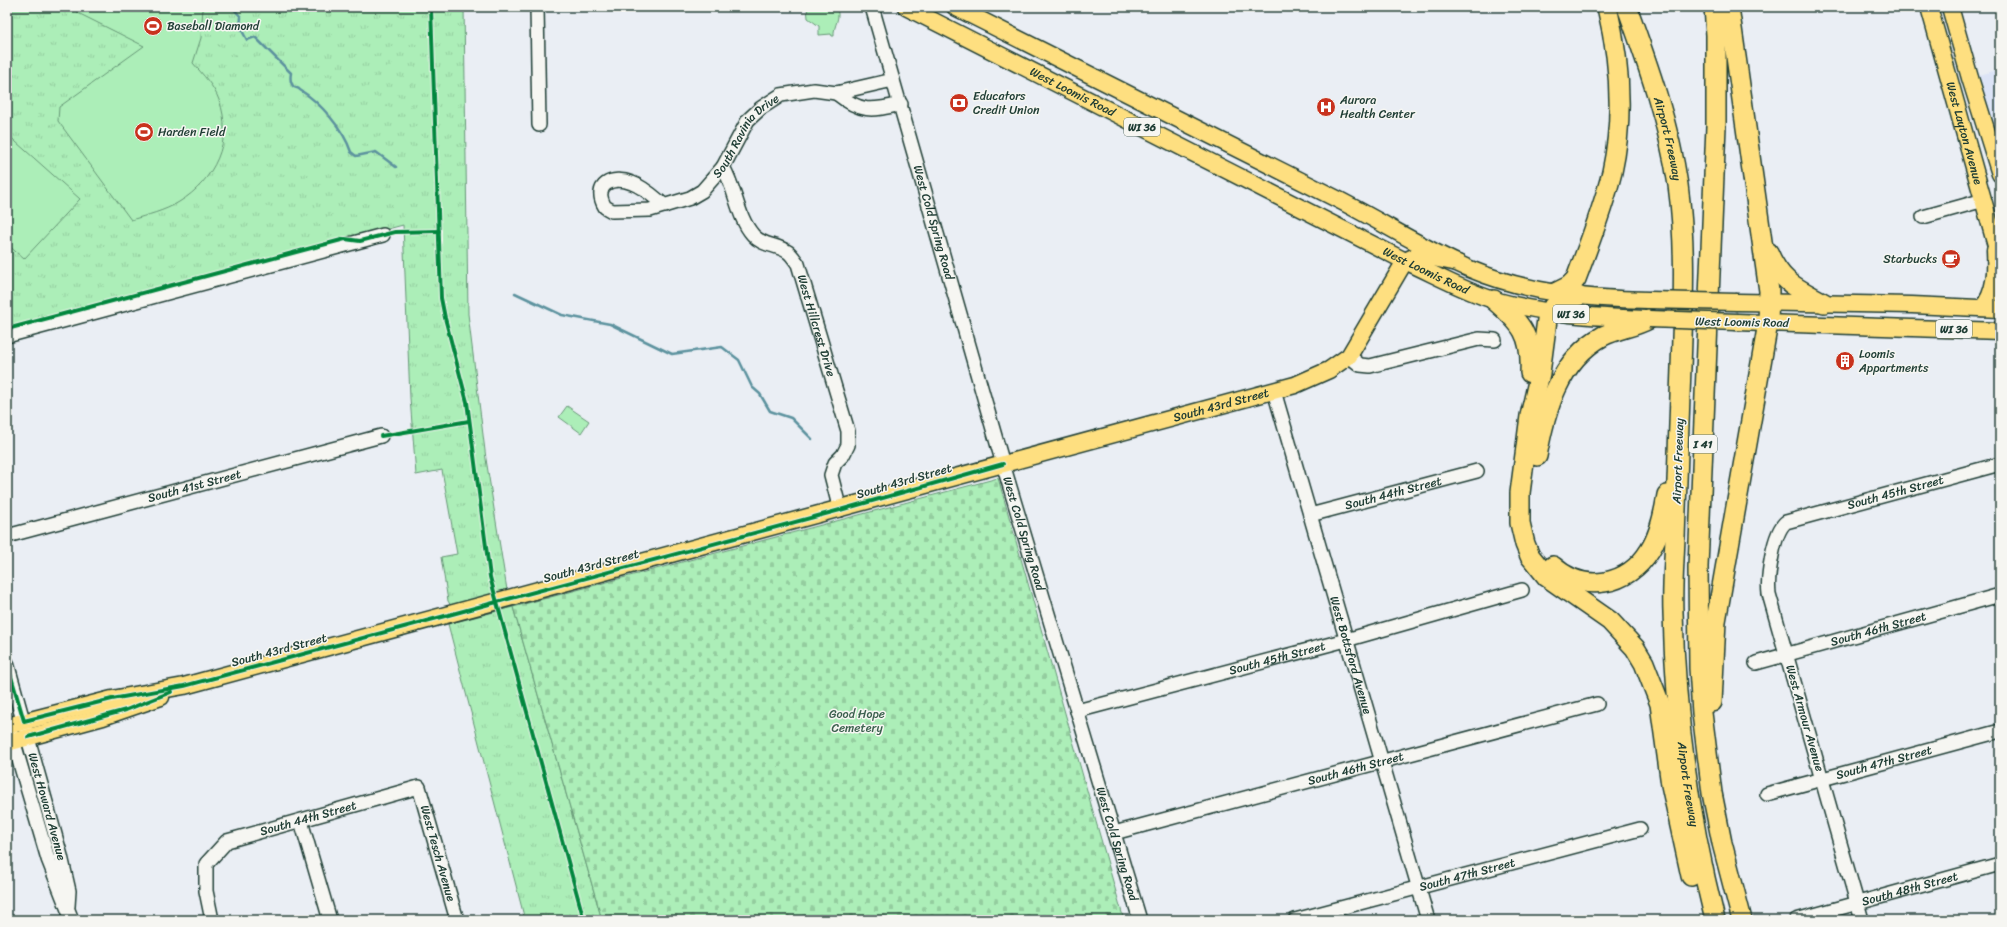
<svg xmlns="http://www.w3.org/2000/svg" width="2007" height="927" viewBox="0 0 2007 927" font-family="Sriracha,sans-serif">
<defs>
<pattern id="grass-tufts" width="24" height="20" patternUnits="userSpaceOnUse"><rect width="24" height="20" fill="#aceeb8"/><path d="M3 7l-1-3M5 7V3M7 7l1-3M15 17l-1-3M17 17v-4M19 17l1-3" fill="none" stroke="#94cd9f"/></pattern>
<pattern id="cemetery-stones" width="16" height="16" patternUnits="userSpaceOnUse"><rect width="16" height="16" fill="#aceeb8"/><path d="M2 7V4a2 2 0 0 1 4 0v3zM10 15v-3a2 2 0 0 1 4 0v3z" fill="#94cd9f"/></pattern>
</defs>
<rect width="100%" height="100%" fill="#eaeef4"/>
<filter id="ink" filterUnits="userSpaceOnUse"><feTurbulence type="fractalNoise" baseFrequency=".025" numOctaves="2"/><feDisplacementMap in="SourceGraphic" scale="8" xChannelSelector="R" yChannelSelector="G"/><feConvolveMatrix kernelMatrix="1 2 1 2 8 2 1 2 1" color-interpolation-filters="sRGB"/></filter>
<g filter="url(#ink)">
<!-- built -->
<polygon fill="#dce4f6" points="2000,69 2000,174 1970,78"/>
<!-- grass -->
<g fill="url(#grass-tufts)" stroke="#669676">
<polygon points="7,7 464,7 468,314 486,459 507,590 451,606 448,601 441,557 457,554 442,470 416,475 410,398 403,225 7,330"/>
<polygon points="513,607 602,920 525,920 448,624"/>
</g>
<!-- cemetery -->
<polygon fill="url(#cemetery-stones)" stroke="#669676" points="998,478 1124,920 602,920 513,607"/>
<!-- garden -->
<g fill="#aceeb8" stroke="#669676">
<path d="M75,7H203L201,38L193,63C203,75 214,86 219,100C234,140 214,181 179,202C165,211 147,215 131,220L58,121L59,107L144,46L78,13Z"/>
<path d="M807,7H836C842,18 833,25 834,36H832L831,34L819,35V26L808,18Z"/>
<polygon points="7,134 80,199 24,259 7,244"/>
<polygon points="567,406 589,421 581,433 559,417"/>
</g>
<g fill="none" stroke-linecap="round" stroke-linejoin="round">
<!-- stream -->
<g stroke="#5c929e" stroke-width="2.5">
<path d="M232,7L241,17L240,27L247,40L255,37L291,73C290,78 290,83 294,87C296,88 299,88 300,90C320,102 344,130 351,152L356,156L376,152L396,167"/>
<polyline points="515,293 562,315 610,324 672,354 722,347 739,360 752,387 760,394 770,411 791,418 812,439"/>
</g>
<!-- minor casing -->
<g stroke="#1f3d34" stroke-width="16">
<g id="minor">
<polyline points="537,7 539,125"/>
<path id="s1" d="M872,7L1003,464L1140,920"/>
<path d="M836,93C861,113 871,111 901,104"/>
<path id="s2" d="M723,167C736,189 737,217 753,235C762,246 777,244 788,252C792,255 795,260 798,264L848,431V445L843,455L835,463L831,475L840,510"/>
<path id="s3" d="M665,206C655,198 644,187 632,183C612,175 592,185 605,207L612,211L650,210L690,198L702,191L723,167L748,120L761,108L781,95L814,90L836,93L893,80"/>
<polyline points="1923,217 1984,200"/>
<polyline points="7,336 383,235"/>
<polyline points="1349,356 1360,365 1370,366 1479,339 1495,340"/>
<path id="s4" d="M1274,391L1428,920"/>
<path id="s5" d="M1310,515L1477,471"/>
<path id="s6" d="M7,536L381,436"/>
<path id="s7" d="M7,663L61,856L69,891L68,906"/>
<path id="s8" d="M1756,663L2000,595"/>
<path id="s9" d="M1077,711L1346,640L1522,590"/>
<polyline points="11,733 48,859 72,920"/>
<path id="s10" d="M1767,794L2000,731"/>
<polyline points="301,821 330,920"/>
<path id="s11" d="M1114,833L1597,704"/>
<path id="s12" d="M212,920L206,891V864L227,841L419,787L457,920"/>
<path id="s13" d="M1295,920L1640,829"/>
<path id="s14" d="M1796,920L2000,864"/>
<path id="s15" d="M1862,920L1769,594C1767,579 1773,532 1786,522L2000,464"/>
</g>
</g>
<!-- major casing -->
<g stroke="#1f3d34" stroke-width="19">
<g id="major">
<path id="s16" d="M906,7L1405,261C1434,274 1464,291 1494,300C1544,314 1594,317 1645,319"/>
<path d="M955,7L1337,199C1382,222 1424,249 1470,269C1527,293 1588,299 1649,300"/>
<path id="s17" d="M1929,7L2000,260"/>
<polyline points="1950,7 1970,78 2000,174"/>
<polyline points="1737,302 1912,305 2000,309"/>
<path d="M1982,308C1996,293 1996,269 1995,250"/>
<polyline points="1737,322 2000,331"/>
<path id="s18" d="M7,726L112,699L184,686L1295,385L1329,370L1349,356L1405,261L1418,255L1458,263"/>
<polyline points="7,743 103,717 161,697"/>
</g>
</g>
<!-- highway casing -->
<g stroke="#1f3d34" stroke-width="22">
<g id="highway">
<path id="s19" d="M1627,7C1648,65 1669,124 1678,185C1685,236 1684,287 1682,338C1680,405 1677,472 1675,538C1674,563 1672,588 1673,612C1675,719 1689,817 1715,920"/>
<polyline points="1714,7 1716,35 1716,126 1698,567 1699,668 1702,713 1712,793 1722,843 1742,920"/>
<path d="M1768,252C1781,283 1797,288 1824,303"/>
<path d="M1555,293L1569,286L1576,279C1589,244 1603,209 1612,172C1624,117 1620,61 1607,7"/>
<polyline points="1578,296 1557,304 1548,312 1540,373 1530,416 1520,493 1520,523 1525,544 1530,556 1547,577 1610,621 1635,648 1644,663 1660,704 1671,785 1691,876"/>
<path d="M1494,300C1522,324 1532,335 1530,373"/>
<path d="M1537,456C1545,411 1559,360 1603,336C1617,329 1634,327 1649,319"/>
<path d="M1553,566C1584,594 1628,586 1650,550C1660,534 1664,514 1667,495"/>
<polyline points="1712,702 1716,621 1768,323 1769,291 1729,7"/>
</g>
</g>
<!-- minor -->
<use href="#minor" stroke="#f6f6f2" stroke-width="13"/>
<!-- major -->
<use href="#major" stroke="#fedf80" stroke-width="16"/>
<!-- highway -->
<use href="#highway" stroke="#fedf80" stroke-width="19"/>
<!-- major-bridge casing -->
<g stroke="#1f3d34" stroke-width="19" stroke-linecap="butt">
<g id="major-bridge">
<polyline points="1649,300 1737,302"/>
<polyline points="1649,319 1737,322"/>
</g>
</g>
<!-- major-bridge -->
<use href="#major-bridge" stroke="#fedf80" stroke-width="16"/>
<!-- cycleway casing -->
<g stroke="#f6f6f2" stroke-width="6">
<g id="cycleway">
<polyline points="431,7 441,298 445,318 467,402 490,577 584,920"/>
<polyline points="7,329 345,239 360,241 395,232 439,231"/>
<polyline points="381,436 469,421"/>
<polyline points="7,663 24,721 112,699 184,686 840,510 1003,464"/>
<polyline points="28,737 126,710 171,692"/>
</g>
</g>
<!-- cycleway -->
<use href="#cycleway" stroke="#00873e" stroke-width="4"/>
</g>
</g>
<!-- icons -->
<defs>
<g id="stadium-disc" transform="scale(1)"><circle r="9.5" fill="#c8321e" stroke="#f6f6f2"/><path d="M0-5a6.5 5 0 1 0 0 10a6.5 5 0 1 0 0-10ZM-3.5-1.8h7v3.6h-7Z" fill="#fff"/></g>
<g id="bank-disc" transform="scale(1)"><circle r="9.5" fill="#c8321e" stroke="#f6f6f2"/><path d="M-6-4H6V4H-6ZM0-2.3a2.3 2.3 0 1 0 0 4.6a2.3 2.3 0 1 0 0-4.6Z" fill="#fff"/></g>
<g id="hospital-disc" transform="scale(1)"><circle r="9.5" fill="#c8321e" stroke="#f6f6f2"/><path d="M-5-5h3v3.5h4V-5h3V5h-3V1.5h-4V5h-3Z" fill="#fff"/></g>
<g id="cafe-disc" transform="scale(1)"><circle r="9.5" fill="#c8321e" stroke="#f6f6f2"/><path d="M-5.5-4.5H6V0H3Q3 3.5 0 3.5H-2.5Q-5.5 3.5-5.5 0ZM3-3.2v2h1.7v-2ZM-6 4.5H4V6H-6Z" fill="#fff"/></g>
<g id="building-disc" transform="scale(1)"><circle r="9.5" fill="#c8321e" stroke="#f6f6f2"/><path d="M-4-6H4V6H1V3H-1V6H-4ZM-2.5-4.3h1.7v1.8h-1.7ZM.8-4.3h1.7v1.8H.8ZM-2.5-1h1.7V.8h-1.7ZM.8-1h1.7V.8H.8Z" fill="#fff"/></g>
</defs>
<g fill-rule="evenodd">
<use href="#stadium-disc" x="153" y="26"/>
<use href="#bank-disc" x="959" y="103"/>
<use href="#hospital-disc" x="1326" y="107"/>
<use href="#stadium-disc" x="144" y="132"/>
<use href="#cafe-disc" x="1951" y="259"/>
<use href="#building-disc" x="1845" y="361"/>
</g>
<g text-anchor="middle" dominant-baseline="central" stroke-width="3" stroke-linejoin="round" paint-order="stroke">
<!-- shield labels -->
<g fill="#f6f6f2" stroke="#60746d" stroke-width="1">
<rect x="1124" y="118" width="36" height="18" rx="3"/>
<rect x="1553" y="305" width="36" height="18" rx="3"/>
<rect x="1936" y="320" width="36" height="18" rx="3"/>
<rect x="1689" y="435" width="28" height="18" rx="3"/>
</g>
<g font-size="11" font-weight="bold" fill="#1f3d34">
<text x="1142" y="127">WI 36</text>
<text x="1571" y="314">WI 36</text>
<text x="1954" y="329">WI 36</text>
<text x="1703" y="444">I 41</text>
</g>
<!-- poi labels -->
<g font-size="12" fill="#1f3d34" stroke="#f6f6f2" text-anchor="start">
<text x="167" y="26">Baseball Diamond</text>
<text x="973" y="96">Educators<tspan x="973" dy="14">Credit Union</tspan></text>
<text x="1340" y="100">Aurora<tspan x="1340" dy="14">Health Center</tspan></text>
<text x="158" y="132">Harden Field</text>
<text x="1937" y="259" text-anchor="end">Starbucks</text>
<text x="1859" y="354">Loomis<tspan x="1859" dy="14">Appartments</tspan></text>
</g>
<!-- street labels -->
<g font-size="12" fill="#1f3d34" stroke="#f6f6f2">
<text stroke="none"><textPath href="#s16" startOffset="187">West Loomis Road</textPath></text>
<text stroke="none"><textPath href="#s17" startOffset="131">West Layton Avenue</textPath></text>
<text stroke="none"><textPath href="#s3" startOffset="266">South Ravinia Drive</textPath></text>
<text stroke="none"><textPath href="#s19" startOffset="138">Airport Freeway</textPath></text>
<text stroke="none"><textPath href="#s1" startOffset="224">West Cold Spring Road</textPath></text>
<text stroke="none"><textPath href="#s16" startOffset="583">West Loomis Road</textPath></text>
<text transform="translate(1742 322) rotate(1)">West Loomis Road</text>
<text stroke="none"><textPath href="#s2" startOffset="194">West Hillcrest Drive</textPath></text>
<text stroke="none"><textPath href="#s18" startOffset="1256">South 43rd Street</textPath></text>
<text transform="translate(1678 461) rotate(-88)">Airport Freeway</text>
<text transform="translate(904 481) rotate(-16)">South 43rd Street</text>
<text stroke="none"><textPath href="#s6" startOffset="194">South 41st Street</textPath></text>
<text stroke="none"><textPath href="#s15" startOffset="528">South 45th Street</textPath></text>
<text stroke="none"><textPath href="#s5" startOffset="86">South 44th Street</textPath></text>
<text stroke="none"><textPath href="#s1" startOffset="548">West Cold Spring Road</textPath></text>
<text transform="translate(591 566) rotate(-15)">South 43rd Street</text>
<text stroke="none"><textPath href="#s8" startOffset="127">South 46th Street</textPath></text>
<text transform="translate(279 650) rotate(-15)">South 43rd Street</text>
<text stroke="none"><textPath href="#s4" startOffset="275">West Bottsford Avenue</textPath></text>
<text stroke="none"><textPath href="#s9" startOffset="207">South 45th Street</textPath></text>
<text transform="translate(1805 718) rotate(74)">West Armour Avenue</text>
<text stroke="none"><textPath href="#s10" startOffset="121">South 47th Street</textPath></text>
<text stroke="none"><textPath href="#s11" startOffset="250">South 46th Street</textPath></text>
<text stroke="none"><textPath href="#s19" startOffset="786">Airport Freeway</textPath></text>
<text stroke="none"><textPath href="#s7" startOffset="149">West Howard Avenue</textPath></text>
<text stroke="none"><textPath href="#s12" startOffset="172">South 44th Street</textPath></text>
<text stroke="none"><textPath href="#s1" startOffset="872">West Cold Spring Road</textPath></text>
<text stroke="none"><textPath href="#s12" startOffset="356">West Tesch Avenue</textPath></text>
<text stroke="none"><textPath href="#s13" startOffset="178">South 47th Street</textPath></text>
<text stroke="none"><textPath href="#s14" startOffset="118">South 48th Street</textPath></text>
</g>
<!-- park labels -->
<g font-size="12" fill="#3b604e" stroke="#f6f6f2">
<text x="857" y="714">Good Hope<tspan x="857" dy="14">Cemetery</tspan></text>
</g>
</g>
<!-- margin -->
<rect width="2007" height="927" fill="none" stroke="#f6f6f2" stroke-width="24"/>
<rect x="12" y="12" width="1983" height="903" fill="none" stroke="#1f3d34" stroke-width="1.5" filter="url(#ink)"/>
</svg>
